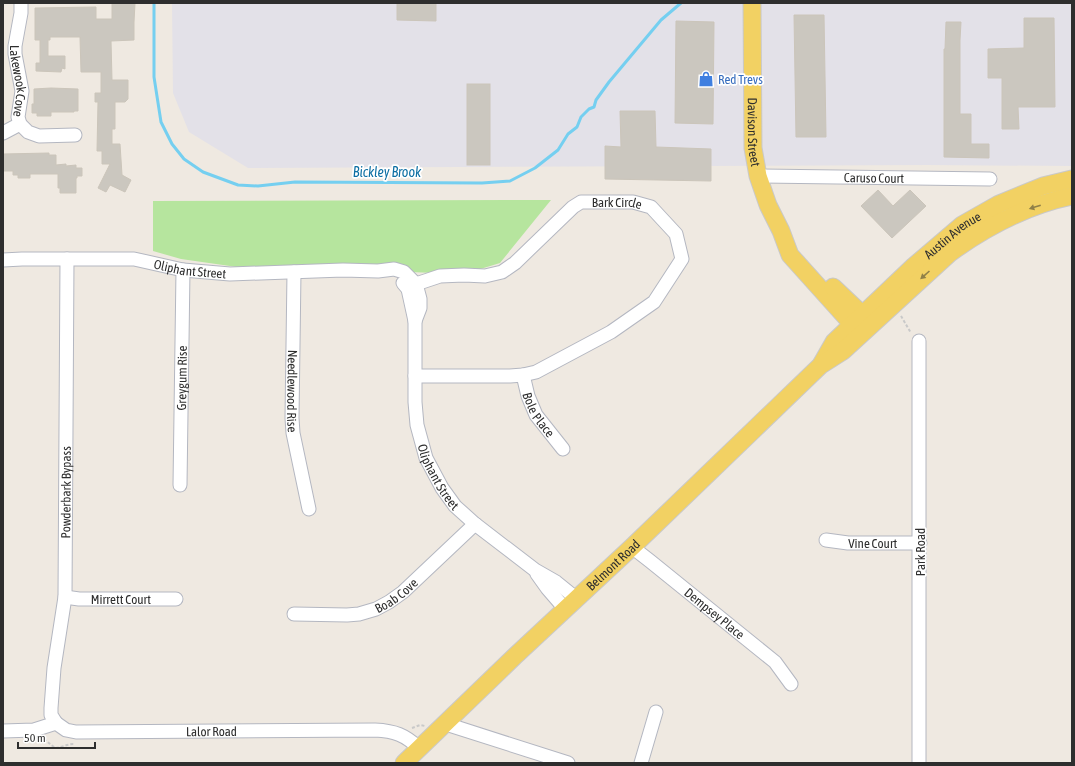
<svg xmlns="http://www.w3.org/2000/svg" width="1075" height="766" viewBox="0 0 1075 766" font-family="'Asap Condensed',sans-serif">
<rect width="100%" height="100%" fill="#efe9e1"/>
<!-- industrial -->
<polygon fill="#e3e1e8" points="172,3 1072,3 1072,166 928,165 248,168 189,132 173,93"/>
<!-- green -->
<polygon fill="#b6e59e" points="551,200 500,263 464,274 409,272 341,265 237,267 181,259 153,251 153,201"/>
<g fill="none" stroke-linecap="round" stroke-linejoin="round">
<!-- stream -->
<polyline stroke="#75cff0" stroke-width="3" points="154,3 154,77 161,122 172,144 184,159 203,172 238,185 258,186 295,182 482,183 510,181 535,168 558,150 568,134 577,127 581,117 589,109 594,107 596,100 609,82 661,20 681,3"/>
</g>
<!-- building -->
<g fill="#cbc7bf" stroke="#cbc5ba">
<polygon points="112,3 135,3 134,22 134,40 111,41 112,80 128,80 128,99 125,102 115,102 115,129 112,129 112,144 120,144 122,175 131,180 125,192 110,185 106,192 98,188 110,164 102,164 102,151 97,151 98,102 95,102 95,93 101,93 101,72 81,72 80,37 50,37 50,40 48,40 48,56 65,56 65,69 62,68 61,72 36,71 36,63 40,63 40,40 35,40 35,8 96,7 96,19 112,19"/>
<polygon points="397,3 436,3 436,21 397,20"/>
<polygon points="794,15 824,15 826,137 796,137"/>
<polygon points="1024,18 1054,18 1055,107 1018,107 1019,129 1002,129 1002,78 988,78 988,49 1024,48"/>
<polygon points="676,21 714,22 713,124 675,123"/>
<polygon points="946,22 961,22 960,40 960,114 971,114 971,144 989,144 989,158 944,157 944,49 945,49"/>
<rect x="467" y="84" width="23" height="81"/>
<polygon points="51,88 78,89 78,111 74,111 74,112 51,112 51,116 37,116 37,113 32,113 32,104 34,104 34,89"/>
<polygon points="620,111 655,111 656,147 711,149 711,181 605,179 605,146 621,147"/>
<polygon points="49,153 49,155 56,155 56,165 66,164 66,166 76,165 76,168 82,168 82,176 77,176 77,178 76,178 76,193 60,193 60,188 58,188 58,174 30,174 30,178 18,178 18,175 13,175 13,171 3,171 3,154"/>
<polygon points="878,190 893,206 910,190 926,206 892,238 861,206"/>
</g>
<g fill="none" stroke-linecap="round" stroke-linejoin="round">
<!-- minor casing -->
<g stroke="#b4b7c1" stroke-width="15">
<g id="minor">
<path id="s1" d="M21,3V13L15,46V54L22,91L18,117L20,124L28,132L39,136L75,135"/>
<polyline points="3,133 20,124"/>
<path id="s2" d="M758,176L990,179"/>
<path id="s3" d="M3,260L22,259H134L183,270L230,274L343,270L378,271L394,269L404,272L416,284L420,299V308L415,321"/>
<path id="s4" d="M294,272L292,418L293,433L309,509"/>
<path id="s5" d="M403,283L408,289L415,321V402L417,425L426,458L442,488L455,506L475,524L535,570L556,582L577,599"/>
<path id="s6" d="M408,289L416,284L440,276L464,275L485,276L502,272L515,263L573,207L581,202H633L651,207L676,234L682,259L654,302L611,332L536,372L523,375L510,376H415"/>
<polyline points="919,341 919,763"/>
<path id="s7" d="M523,375L528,396L536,415L563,449"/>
<path id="s8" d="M180,485L183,270"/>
<path id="s9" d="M826,540L848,543H920"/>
<path id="s10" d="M632,547L650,561L775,662L791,684"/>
<polyline points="537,574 547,588 566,610"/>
<path id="s11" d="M65,597L79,599H176"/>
<path id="s12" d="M294,614L347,615L359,614L376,609L389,602L403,592L475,524"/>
<path id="s13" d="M56,723L51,715V708L54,668L65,597L67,259"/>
<polyline points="446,724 568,763"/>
<path id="s14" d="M3,731L34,730L56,723L66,730L76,732L375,730C395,731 405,735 419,748"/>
<polyline points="641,763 656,712"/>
</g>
</g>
<!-- major casing -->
<g stroke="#c9c9c9" stroke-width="19">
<g id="major">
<path id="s15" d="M752,3L753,148L758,176L768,205L781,231L790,255L861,334"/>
<polyline points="833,287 870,322"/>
<path id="s16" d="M822,363L834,342L914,266L962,225L999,204L1043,186L1072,179"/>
<path id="s17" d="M404,763L515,656L632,547L821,365L843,351L950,253C986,227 1028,205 1072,196"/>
</g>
</g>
<!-- path -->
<g stroke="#c9c9c9" stroke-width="2" stroke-dasharray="3 2" stroke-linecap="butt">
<polyline points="901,316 911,333"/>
<polyline points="412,728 420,725 425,726"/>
<path d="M44,739L55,748C61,748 67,744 74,744"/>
</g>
<!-- minor -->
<use href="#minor" stroke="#fff" stroke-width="13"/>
<!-- major -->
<use href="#major" stroke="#f2d163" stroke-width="17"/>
</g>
<!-- one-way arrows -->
<defs><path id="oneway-solid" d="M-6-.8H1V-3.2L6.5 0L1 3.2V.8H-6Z"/></defs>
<g fill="#908048">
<use href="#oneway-solid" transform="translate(1035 207) rotate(163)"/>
<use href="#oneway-solid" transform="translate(925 275) rotate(138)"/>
</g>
<!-- icons -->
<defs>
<g id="shop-bare" transform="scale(1.2)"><path d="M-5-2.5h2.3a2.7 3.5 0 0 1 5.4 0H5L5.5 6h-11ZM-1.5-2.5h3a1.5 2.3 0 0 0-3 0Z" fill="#3f7fe0" stroke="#fff" stroke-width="2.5" paint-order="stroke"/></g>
</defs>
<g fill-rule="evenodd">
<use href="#shop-bare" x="706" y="79"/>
</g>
<g text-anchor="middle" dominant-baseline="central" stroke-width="3.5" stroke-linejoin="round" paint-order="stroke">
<!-- shop labels -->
<g font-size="13" fill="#366cbe" stroke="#fff" text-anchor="start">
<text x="718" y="79">Red Trevs</text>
</g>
<!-- street labels -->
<g font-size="13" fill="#2e2e2e" stroke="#fff">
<text stroke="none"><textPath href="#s1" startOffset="79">Lakewook Cove</textPath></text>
<text stroke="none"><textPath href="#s15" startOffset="129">Davison Street</textPath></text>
<text stroke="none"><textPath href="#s2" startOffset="116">Caruso Court</textPath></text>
<text stroke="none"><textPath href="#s6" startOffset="239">Bark Circle</textPath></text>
<text stroke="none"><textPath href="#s16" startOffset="184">Austin Avenue</textPath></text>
<text stroke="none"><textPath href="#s3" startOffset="188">Oliphant Street</textPath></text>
<text stroke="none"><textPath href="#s8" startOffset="107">Greygum Rise</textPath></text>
<text stroke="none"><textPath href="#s4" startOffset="119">Needlewood Rise</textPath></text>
<text stroke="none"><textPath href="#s7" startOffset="43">Bole Place</textPath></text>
<text stroke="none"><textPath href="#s5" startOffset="201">Oliphant Street</textPath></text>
<text stroke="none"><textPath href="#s13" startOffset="233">Powderbark Bypass</textPath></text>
<text stroke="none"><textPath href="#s9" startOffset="47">Vine Court</textPath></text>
<text transform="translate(920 552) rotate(-90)">Park Road</text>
<text stroke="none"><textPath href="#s17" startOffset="288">Belmont Road</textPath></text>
<text stroke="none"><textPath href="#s12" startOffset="107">Boab Cove</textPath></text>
<text stroke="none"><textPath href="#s11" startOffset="56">Mirrett Court</textPath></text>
<text stroke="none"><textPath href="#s10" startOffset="106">Dempsey Place</textPath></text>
<text stroke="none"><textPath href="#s14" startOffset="212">Lalor Road</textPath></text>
</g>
<!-- water labels -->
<g font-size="14" font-style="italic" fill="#0d6fa3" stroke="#fff">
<text x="387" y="172">Bickley Brook</text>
</g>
</g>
<!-- border -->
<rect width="1075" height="766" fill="none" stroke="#2e2e2e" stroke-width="8"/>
<!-- scale -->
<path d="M18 742v6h77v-6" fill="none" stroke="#2e2e2e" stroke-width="2"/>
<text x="24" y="742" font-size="12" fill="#2e2e2e" stroke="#ffffff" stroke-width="3" paint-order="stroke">50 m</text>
</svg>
